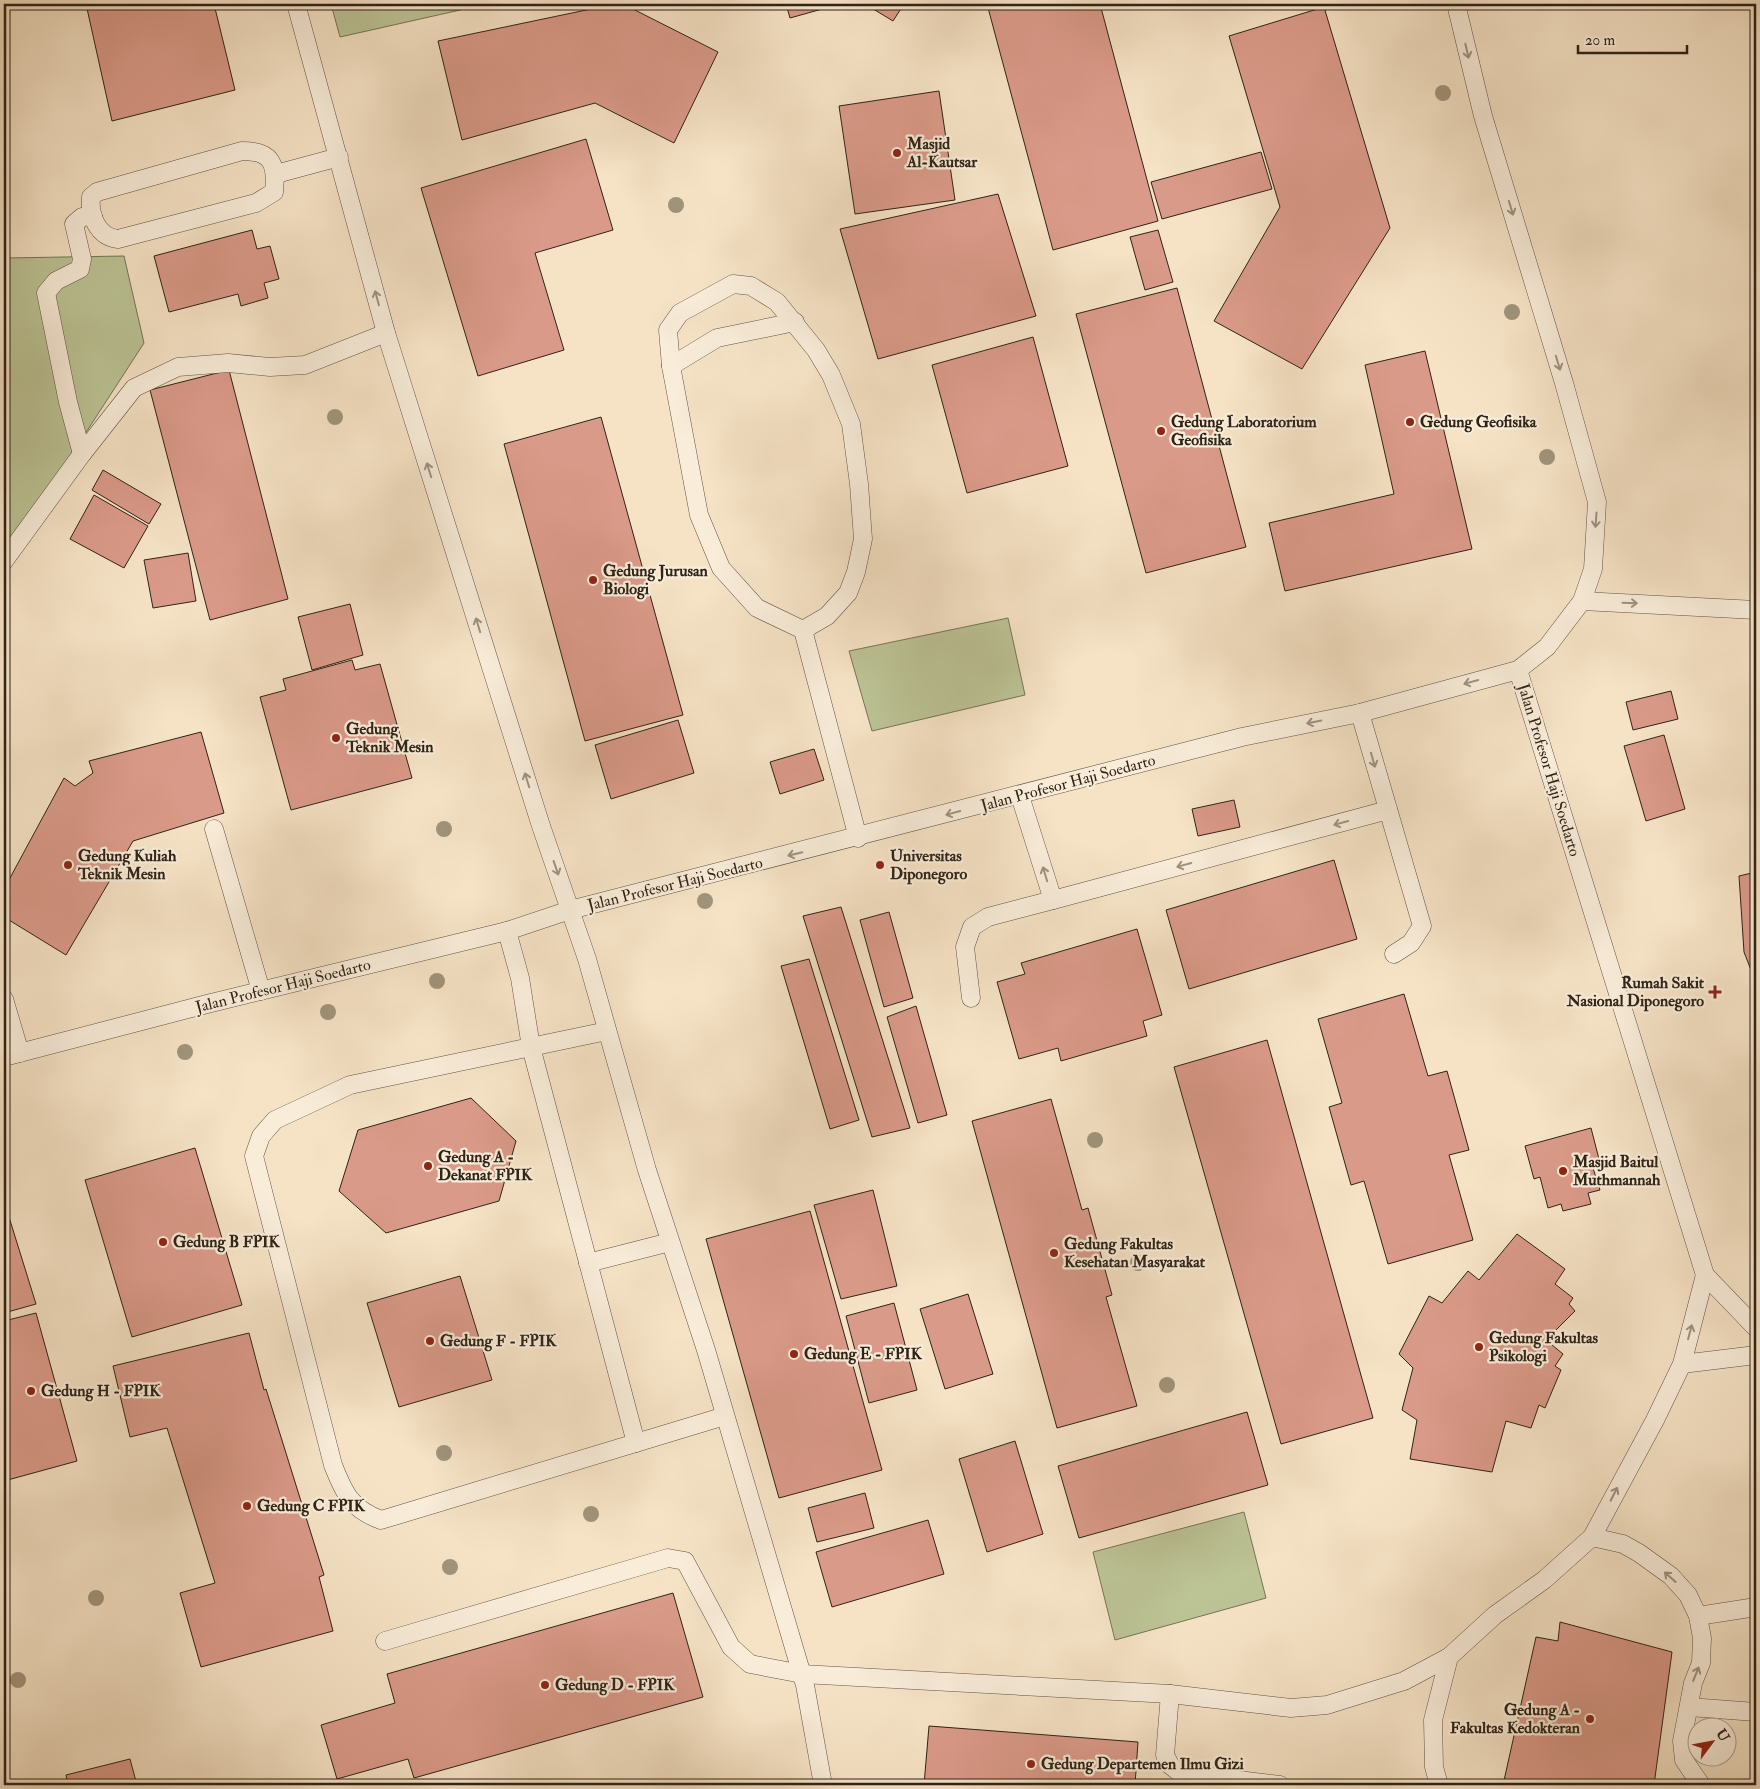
<svg xmlns="http://www.w3.org/2000/svg" width="1760" height="1789" viewBox="0 0 1760 1789" font-family="'IM FELL Double Pica',serif">
<rect width="100%" height="100%" fill="#f6e3c6"/>
<filter id="stains"><feTurbulence type="fractalNoise" baseFrequency=".004" numOctaves="4"/><feColorMatrix values="0 0 0 0 .2 0 0 0 0 .09 0 0 0 0 .02 0 0 0 .5 -.17"/></filter>
<radialGradient id="worn" r=".72"><stop offset=".6" stop-color="#630" stop-opacity="0"/><stop offset="1" stop-color="#630" stop-opacity=".3"/></radialGradient>
<!-- green -->
<g fill="#bcc496" stroke="#767456">
<polygon points="331,4 487,4 340,37"/>
<polygon points="124,256 144,343 35,511 4,554 4,258"/>
<polygon points="1008,618 1025,695 872,731 849,651"/>
<polygon points="1244,1512 1266,1598 1115,1640 1093,1552"/>
</g>
<!-- building -->
<g fill="#da9a89" stroke="#2f2317">
<polygon points="86,4 214,4 235,90 112,121"/>
<polygon points="615,4 623,4 718,52 674,143 595,103 462,140 438,41"/>
<polygon points="786,4 840,4 790,18"/>
<polygon points="865,4 904,4 893,21"/>
<polygon points="987,4 1100,4 1158,221 1053,250"/>
<polygon points="1324,7 1390,228 1302,369 1214,321 1280,207 1229,36"/>
<polygon points="939,91 955,200 855,214 839,106"/>
<polygon points="586,139 613,230 535,253 564,350 478,376 421,188"/>
<polygon points="1261,152 1272,189 1162,219 1151,182"/>
<polygon points="998,194 1036,316 878,359 840,229"/>
<polygon points="252,230 257,249 270,246 279,279 264,283 268,298 241,306 238,294 169,312 154,256"/>
<polygon points="1158,230 1173,282 1145,290 1130,237"/>
<polygon points="1177,288 1246,547 1146,573 1076,314"/>
<polygon points="1033,337 1068,466 967,493 932,365"/>
<polygon points="1425,351 1472,549 1285,591 1269,523 1394,494 1365,365"/>
<polygon points="229,370 288,599 210,620 150,390"/>
<polygon points="601,417 683,715 585,741 504,444"/>
<polygon points="103,470 161,504 149,524 92,490"/>
<polygon points="94,495 148,526 124,568 70,539"/>
<polygon points="188,553 196,601 153,608 144,560"/>
<polygon points="350,604 363,655 312,670 298,617"/>
<polygon points="352,660 355,670 380,664 412,778 291,810 260,697 286,690 283,679"/>
<polygon points="1671,691 1678,719 1633,730 1626,702"/>
<polygon points="678,720 694,773 611,799 595,745"/>
<polygon points="201,732 224,813 133,841 66,955 4,917 4,889 64,778 75,786 93,773 89,761"/>
<polygon points="1664,735 1685,809 1646,821 1624,746"/>
<polygon points="814,749 824,780 780,794 770,762"/>
<polygon points="1234,800 1240,827 1198,836 1192,809"/>
<polygon points="1334,860 1357,939 1189,989 1166,910"/>
<polygon points="1756,872 1756,983 1744,952 1739,876"/>
<polygon points="841,907 910,1128 872,1137 803,916"/>
<polygon points="889,912 913,998 884,1007 860,920"/>
<polygon points="1137,929 1162,1015 1143,1021 1147,1036 1061,1061 1058,1048 1019,1059 997,982 1025,974 1021,963"/>
<polygon points="809,959 859,1120 830,1129 781,966"/>
<polygon points="1404,994 1428,1076 1447,1071 1469,1150 1449,1155 1473,1240 1388,1264 1364,1181 1351,1185 1329,1107 1342,1103 1318,1019"/>
<polygon points="916,1006 947,1115 918,1123 887,1017"/>
<polygon points="1267,1040 1373,1418 1281,1444 1174,1067"/>
<polygon points="471,1098 516,1141 499,1201 386,1233 339,1191 358,1130"/>
<polygon points="1051,1099 1082,1210 1088,1208 1112,1295 1106,1297 1137,1406 1057,1428 972,1121"/>
<polygon points="1591,1128 1600,1163 1592,1165 1600,1190 1588,1193 1591,1204 1563,1211 1561,1204 1548,1208 1540,1177 1534,1179 1525,1146"/>
<polygon points="195,1148 242,1305 132,1337 85,1180"/>
<polygon points="873,1190 897,1286 841,1299 814,1205"/>
<polygon points="4,1201 36,1304 4,1313"/>
<polygon points="810,1211 882,1470 779,1498 706,1239"/>
<polygon points="1517,1234 1565,1269 1555,1284 1573,1298 1569,1304 1575,1311 1546,1340 1563,1354 1555,1366 1561,1370 1545,1408 1539,1405 1531,1428 1506,1421 1492,1472 1410,1459 1417,1420 1402,1410 1413,1368 1399,1354 1429,1296 1442,1303 1468,1271 1479,1280"/>
<polygon points="460,1276 492,1380 399,1407 367,1303"/>
<polygon points="968,1294 993,1374 945,1389 920,1309"/>
<polygon points="894,1303 917,1390 869,1403 846,1316"/>
<polygon points="36,1313 77,1461 4,1481 4,1321"/>
<polygon points="249,1333 264,1390 266,1389 324,1575 319,1577 333,1631 201,1667 180,1593 215,1583 167,1428 130,1437 113,1366"/>
<polygon points="1247,1412 1268,1485 1079,1538 1058,1466"/>
<polygon points="1015,1441 1043,1534 987,1552 959,1459"/>
<polygon points="865,1493 874,1528 817,1542 808,1508"/>
<polygon points="928,1520 944,1574 832,1607 816,1552"/>
<polygon points="673,1593 703,1697 414,1778 408,1759 337,1779 321,1725 395,1703 387,1674"/>
<polygon points="1560,1622 1672,1652 1654,1785 1503,1785 1536,1637 1558,1641"/>
<polygon points="929,1726 1138,1742 1135,1785 924,1785"/>
<polygon points="130,1759 137,1785 68,1785 66,1775"/>
</g>
<g fill="none" stroke-linecap="round" stroke-linejoin="round">
<!-- lane casing -->
<g stroke="#615343" stroke-width="19">
<g id="lane">
<polyline points="296,4 386,333 541,826 587,959 647,1170 706,1350 805,1685 823,1785"/>
<path d="M242,151C272,151 277,164 274,192L256,203L118,239C98,237 89,216 91,197L97,192Z"/>
<polyline points="276,174 339,157"/>
<polyline points="795,322 717,338 671,366 699,515 721,568 757,608 803,630 858,838"/>
<polyline points="671,366 668,330 680,313 733,284 751,286 777,302 816,350 831,375 851,424 859,484 863,539 856,572 848,593 827,616 803,630"/>
<polyline points="82,454 68,402 46,293 56,281 80,269 82,259 74,224 82,217 93,216"/>
<polyline points="4,561 82,454 134,388 178,367 228,363 270,367 305,365 386,333"/>
<polyline points="1582,601 1756,610"/>
<polyline points="1518,670 1705,1275 1756,1328"/>
<polyline points="1360,713 1422,926 1411,943 1394,954"/>
<polyline points="1020,796 1053,900 1388,810"/>
<polyline points="214,829 261,991"/>
<polyline points="507,931 520,978 531,1047 636,1443"/>
<polyline points="971,998 965,947 972,927 988,917 1053,900"/>
<polyline points="4,999 20,1053"/>
<path d="M607,1031L350,1085L275,1120L261,1136L254,1156L333,1465C344,1493 351,1509 381,1520L725,1416"/>
<polyline points="4,1057 207,1004 507,931 570,910 1242,737 1360,713 1518,670 1547,647 1582,601 1593,569 1597,502 1564,383 1483,116 1456,4"/>
<polyline points="588,1263 670,1242"/>
<polyline points="1682,1364 1756,1355"/>
<polyline points="1592,1537 1623,1544 1639,1553 1671,1576 1688,1595 1698,1616 1702,1638 1701,1663 1693,1683 1682,1741 1684,1760 1701,1785"/>
<polyline points="1698,1616 1756,1607"/>
<polyline points="385,1641 668,1558 685,1561 731,1647 750,1664 802,1674 1170,1694 1291,1708 1327,1705 1404,1681 1449,1657"/>
<polyline points="1170,1694 1165,1755 1170,1765 1180,1773 1280,1785"/>
<polyline points="1689,1707 1756,1712"/>
<polyline points="1439,1785 1434,1767 1433,1720 1449,1657 1495,1615 1544,1580 1592,1537 1655,1420 1682,1364 1705,1275"/>
</g>
</g>
<!-- lane -->
<use href="#lane" stroke="#f9edda" stroke-width="18"/>
</g>
<!-- trees -->
<g fill="#a0947b">
<circle cx="1443" cy="93" r="8"/>
<circle cx="676" cy="205" r="8"/>
<circle cx="1512" cy="312" r="8"/>
<circle cx="335" cy="417" r="8"/>
<circle cx="1547" cy="457" r="8"/>
<circle cx="444" cy="829" r="8"/>
<circle cx="705" cy="901" r="8"/>
<circle cx="437" cy="981" r="8"/>
<circle cx="328" cy="1012" r="8"/>
<circle cx="185" cy="1052" r="8"/>
<circle cx="1095" cy="1140" r="8"/>
<circle cx="1138" cy="1263" r="8"/>
<circle cx="1167" cy="1385" r="8"/>
<circle cx="444" cy="1453" r="8"/>
<circle cx="591" cy="1514" r="8"/>
<circle cx="450" cy="1567" r="8"/>
<circle cx="96" cy="1598" r="8"/>
<circle cx="18" cy="1680" r="8"/>
</g>
<!-- one-way arrows -->
<defs><path id="oneway-shaft" d="M-6 0H5M1.5-3L5.5 0L1.5 3" fill="none" stroke-width="1.6" stroke-linecap="round" stroke-linejoin="round" transform="scale(1.25)"/></defs>
<g stroke="#9e9282">
<use href="#oneway-shaft" transform="translate(1467 51) rotate(77)"/>
<use href="#oneway-shaft" transform="translate(1511 208) rotate(73)"/>
<use href="#oneway-shaft" transform="translate(377 298) rotate(-105)"/>
<use href="#oneway-shaft" transform="translate(1558 363) rotate(73)"/>
<use href="#oneway-shaft" transform="translate(429 470) rotate(-107)"/>
<use href="#oneway-shaft" transform="translate(1596 520) rotate(94)"/>
<use href="#oneway-shaft" transform="translate(1630 603) rotate(2)"/>
<use href="#oneway-shaft" transform="translate(478 625) rotate(-107)"/>
<use href="#oneway-shaft" transform="translate(1471 682) rotate(165)"/>
<use href="#oneway-shaft" transform="translate(1314 722) rotate(168)"/>
<use href="#oneway-shaft" transform="translate(1373 760) rotate(74)"/>
<use href="#oneway-shaft" transform="translate(527 780) rotate(-107)"/>
<use href="#oneway-shaft" transform="translate(953 813) rotate(165)"/>
<use href="#oneway-shaft" transform="translate(1341 823) rotate(165)"/>
<use href="#oneway-shaft" transform="translate(795 854) rotate(166)"/>
<use href="#oneway-shaft" transform="translate(1184 865) rotate(165)"/>
<use href="#oneway-shaft" transform="translate(556 868) rotate(71)"/>
<use href="#oneway-shaft" transform="translate(1045 874) rotate(-107)"/>
<use href="#oneway-shaft" transform="translate(1690 1332) rotate(-75)"/>
<use href="#oneway-shaft" transform="translate(1614 1494) rotate(-63)"/>
<use href="#oneway-shaft" transform="translate(1670 1577) rotate(-138)"/>
<use href="#oneway-shaft" transform="translate(1696 1674) rotate(-68)"/>
</g>
<!-- markers -->
<g fill="#8f2418" stroke="#f9edda" stroke-width="2">
<circle cx="897" cy="153" r="5"/>
<circle cx="1410" cy="422" r="5"/>
<circle cx="1161" cy="431" r="5"/>
<circle cx="593" cy="580" r="5"/>
<circle cx="336" cy="738" r="5"/>
<circle cx="68" cy="865" r="5"/>
<circle cx="880" cy="865" r="5"/>
<path d="M1712.5 984.5h5v5h5v5h-5v5h-5v-5h-5v-5h5z"/>
<circle cx="428" cy="1166" r="5"/>
<circle cx="1563" cy="1171" r="5"/>
<circle cx="163" cy="1242" r="5"/>
<circle cx="1054" cy="1253" r="5"/>
<circle cx="430" cy="1341" r="5"/>
<circle cx="1479" cy="1347" r="5"/>
<circle cx="794" cy="1354" r="5"/>
<circle cx="31" cy="1391" r="5"/>
<circle cx="247" cy="1506" r="5"/>
<circle cx="545" cy="1685" r="5"/>
<circle cx="1590" cy="1719" r="5"/>
<circle cx="1031" cy="1764" r="5"/>
</g>
<g text-anchor="middle" dominant-baseline="central" stroke-width="4.5" stroke-linejoin="round" paint-order="stroke">
<!-- poi labels -->
<g font-size="16" font-weight="bold" fill="#2f2317" stroke="#f9edda" text-anchor="start">
<text x="907" y="144">Masjid<tspan x="907" dy="18">Al-Kautsar</tspan></text>
<text x="1171" y="422">Gedung Laboratorium<tspan x="1171" dy="18">Geofisika</tspan></text>
<text x="1420" y="422">Gedung Geofisika</text>
<text x="603" y="571">Gedung Jurusan<tspan x="603" dy="18">Biologi</tspan></text>
<text x="346" y="729">Gedung<tspan x="346" dy="18">Teknik Mesin</tspan></text>
<text x="78" y="856">Gedung Kuliah<tspan x="78" dy="18">Teknik Mesin</tspan></text>
<text x="890" y="856">Universitas<tspan x="890" dy="18">Diponegoro</tspan></text>
<text x="1704" y="983" text-anchor="end">Rumah Sakit<tspan x="1704" dy="18">Nasional Diponegoro</tspan></text>
<text x="438" y="1157">Gedung A -<tspan x="438" dy="18">Dekanat FPIK</tspan></text>
<text x="1573" y="1162">Masjid Baitul<tspan x="1573" dy="18">Muthmannah</tspan></text>
<text x="173" y="1242">Gedung B FPIK</text>
<text x="1064" y="1244">Gedung Fakultas<tspan x="1064" dy="18">Kesehatan Masyarakat</tspan></text>
<text x="1489" y="1338">Gedung Fakultas<tspan x="1489" dy="18">Psikologi</tspan></text>
<text x="440" y="1341">Gedung F - FPIK</text>
<text x="804" y="1354">Gedung E - FPIK</text>
<text x="41" y="1391">Gedung H - FPIK</text>
<text x="257" y="1506">Gedung C FPIK</text>
<text x="555" y="1685">Gedung D - FPIK</text>
<text x="1580" y="1710" text-anchor="end">Gedung A -<tspan x="1580" dy="18">Fakultas Kedokteran</tspan></text>
<text x="1041" y="1764">Gedung Departemen Ilmu Gizi</text>
</g>
<!-- street labels -->
<g font-size="16" fill="#2f2317" stroke="#f9edda">
<text transform="translate(1549 770) rotate(73)">Jalan Profesor Haji Soedarto</text>
<text transform="translate(1068 783) rotate(-15)">Jalan Profesor Haji Soedarto</text>
<text transform="translate(675 884) rotate(-14)">Jalan Profesor Haji Soedarto</text>
<text transform="translate(283 986) rotate(-14)">Jalan Profesor Haji Soedarto</text>
</g>
</g>
<!-- margin -->
<rect width="1760" height="1789" fill="none" stroke="#f6e3c6" stroke-width="20"/>
<rect x="5" y="5" width="1750" height="1779" fill="none" stroke="#2f2317" stroke-width="2.5"/>
<rect x="10" y="10" width="1740" height="1769" fill="none" stroke="#2f2317"/>
<!-- north arrow -->
<g transform="translate(1712 1742) rotate(58)"><circle r="24" fill="#f9edda" stroke="#a89c8c"/>
<path d="M0-4L9 19L0 12L-9 19Z" fill="#8f2418"/>
<text y="-8" font-size="14" font-weight="bold" text-anchor="middle" fill="#2f2317">U</text>
</g>
<!-- scale -->
<path d="M1578 45v8h109v-8" fill="none" stroke="#2f2317" stroke-width="2.5"/>
<text x="1585" y="45" font-size="15" fill="#2f2317" stroke="#f9edda" stroke-width="4" paint-order="stroke">20 m</text>
<rect width="100%" height="100%" filter="url(#stains)"/>
<rect width="100%" height="100%" fill="url(#worn)"/>
</svg>
